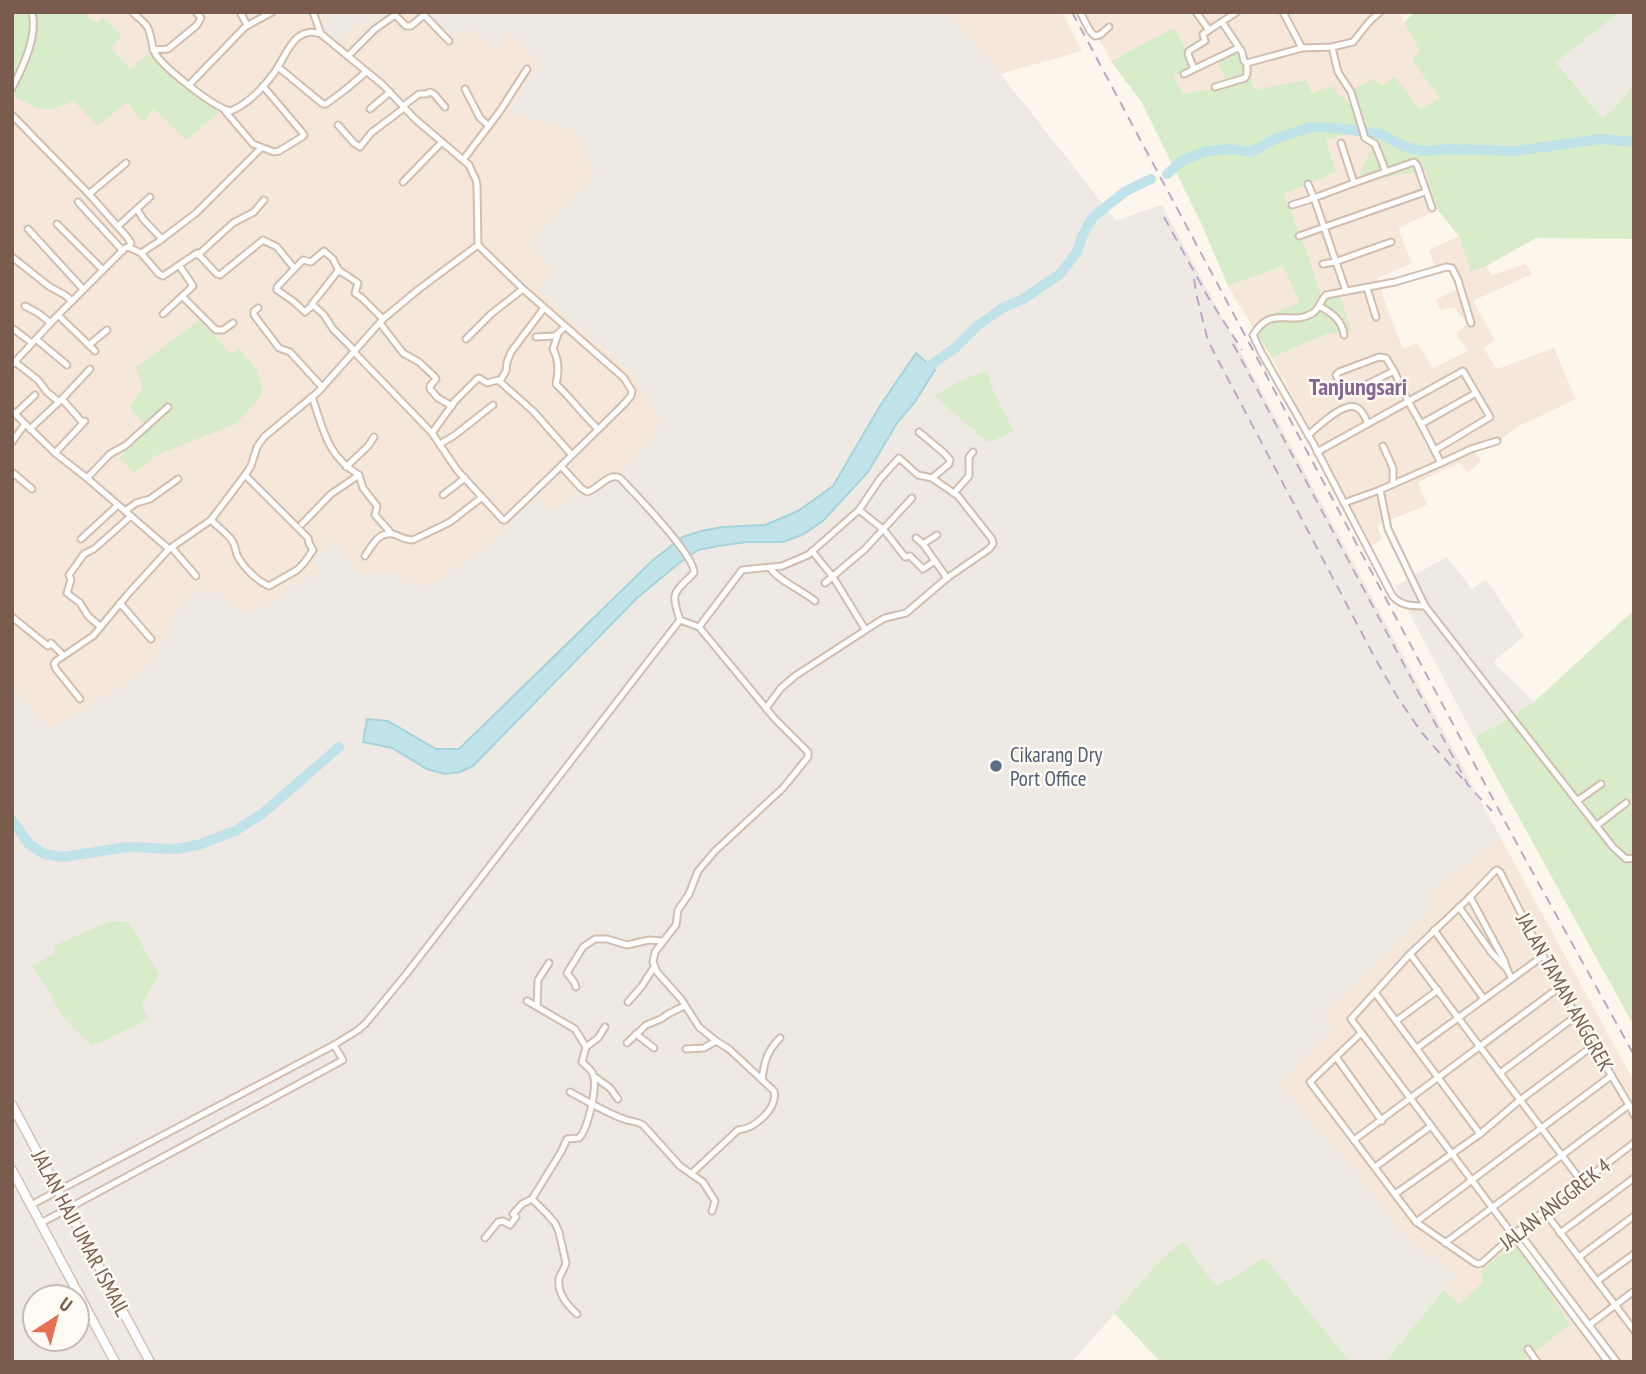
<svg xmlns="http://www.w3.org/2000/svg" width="1646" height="1374" viewBox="0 0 1646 1374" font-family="'PT Sans Narrow',sans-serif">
<rect width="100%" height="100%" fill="#fdf6ec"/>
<!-- residential -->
<g fill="#f5e8da" fill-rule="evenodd">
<path d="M12,12H1062L1082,51L1000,74L1116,221L1162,205L1501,839L1634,1081V1362H1522L1570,1325L1483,1282L1459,1305L1445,1290L1385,1362H1161L1114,1313L1072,1362H12ZM35,1297H77V1339H35Z"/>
<polygon points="1085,12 1398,12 1421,51 1412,59 1440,98 1420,110 1382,87 1354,89 1359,102 1351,106 1312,93 1304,80 1254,91 1244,49 1230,85 1183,94 1174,76 1197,69 1174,29 1111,61"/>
<polygon points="1368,127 1375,138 1360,174 1425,171 1438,210 1398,228 1412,263 1378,278 1386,305 1403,349 1417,343 1433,368 1468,351 1456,333 1467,324 1454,307 1441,311 1436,300 1458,288 1452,270 1438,275 1429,250 1459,236 1471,271 1486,266 1492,275 1526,264 1532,274 1473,301 1495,340 1484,349 1497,369 1554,348 1576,399 1517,427 1499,441 1473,449 1481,461 1468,473 1459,463 1418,482 1427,505 1378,525 1381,540 1372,546 1272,358 1327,334 1321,296 1310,261 1284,193 1336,172 1326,140"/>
<polygon points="1283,266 1299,304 1273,313 1254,329 1228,286"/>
</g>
<!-- industrial -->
<g fill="#efe9e4" fill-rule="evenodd">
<polygon points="321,12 390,12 376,25 368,17 337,41 325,33 326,23"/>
<path d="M426,12H952L955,20L1000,73L1116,221L1162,205L1501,839L1431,891L1435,905L1322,1017L1333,1029L1280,1084L1355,1170L1411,1244L1458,1274L1385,1362H1350L1265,1258L1216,1287L1183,1242L1161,1260L1072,1362H12V686L49,728L123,687L153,660L164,642L170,623L186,599L204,588L251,613L280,597L289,588L320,574L311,559L335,540L360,573H391L417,587L438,580L475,555L505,530L539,496L553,511L578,488L587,500L619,476L662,424L634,375L536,289L554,270L527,244L595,174L574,130L513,114L511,109L520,91L542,64L511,32L496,48L470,29L449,36ZM35,1297H77V1339H35Z"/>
<polygon points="1620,12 1634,12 1634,86 1603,119 1556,61"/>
<polygon points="1447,557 1472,589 1486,579 1524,636 1493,662 1534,702 1475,738 1395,586"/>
</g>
<!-- green -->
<g fill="#d8ecc9">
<polygon points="12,12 82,12 97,24 103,17 122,36 111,48 130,69 152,51 170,69 222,110 186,140 154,109 143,121 126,102 98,126 74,101 50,110 37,108 12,95"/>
<polygon points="1415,12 1620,12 1556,62 1603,119 1634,86 1634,239 1536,238 1486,266 1471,272 1459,236 1438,210 1425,171 1365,180 1360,174 1375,138 1368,127 1326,140 1336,172 1284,194 1310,261 1321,296 1338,291 1352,331 1326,334 1272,358 1254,329 1273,313 1299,303 1283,266 1228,286 1203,227 1142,103 1111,61 1174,28 1197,69 1174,76 1183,94 1229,85 1217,61 1245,48 1254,90 1305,80 1312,93 1331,86 1351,106 1359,102 1354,89 1375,78 1382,86 1395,77 1420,110 1439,98 1412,59 1420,51 1404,22"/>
<polygon points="199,320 232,354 238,348 257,369 263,391 254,404 237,423 155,456 135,473 119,458 146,427 129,407 143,387 136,368"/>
<polygon points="986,371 995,395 1014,431 988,443 935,396 959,381"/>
<polygon points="1634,610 1634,1026 1475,738 1534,702"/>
<polygon points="110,921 129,922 159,975 141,1005 149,1019 92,1046 63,1016 33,966 53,954 56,945"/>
<polygon points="1183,1241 1216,1287 1265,1258 1350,1362 1161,1362 1114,1313 1161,1260"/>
<polygon points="1517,1242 1570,1325 1522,1362 1385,1362 1444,1290 1459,1304 1483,1282 1481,1270"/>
</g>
<!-- water -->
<polygon fill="#bfe3e8" stroke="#a5d3da" stroke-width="2" points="916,353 935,370 914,403 897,423 868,472 823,521 802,535 783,542 747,542 718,546 698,550 678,564 636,599 473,766 460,772 445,774 427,769 392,748 363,742 367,719 388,721 436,749 459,749 653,560 683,537 701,531 723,527 765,525 798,511 833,486 880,406"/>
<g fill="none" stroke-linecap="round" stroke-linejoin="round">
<!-- river -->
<g stroke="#bfe3e8" stroke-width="10">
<polyline points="1167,174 1182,161 1207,151 1230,149 1251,152 1277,138 1310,127 1336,128 1381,134 1403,146 1422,151 1450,149 1515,151 1600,139 1634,142"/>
<polyline points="918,374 955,348 977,326 1004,307 1023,299 1060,274 1077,252 1082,236 1093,217 1126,191 1151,179"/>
<polyline points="12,820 29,844 44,854 63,857 127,847 175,849 198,845 235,831 262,814 339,747"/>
</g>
<!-- street casing -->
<g stroke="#d1beb0" stroke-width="9">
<g id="street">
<path d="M133,12C137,18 145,22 148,28C152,37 151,46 156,55C167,70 214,108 231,111C247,104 263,88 274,73C286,57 294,24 321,34L383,85L415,119L469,165L476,180L477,186L478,245L523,289L624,378L632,391L631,396L623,405L561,466"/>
<polyline points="240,12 247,25"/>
<polyline points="313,12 321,34"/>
<polyline points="1080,12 1090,31 1095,36 1100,35 1109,27"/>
<polyline points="1196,12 1209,30"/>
<polyline points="1283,12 1302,48"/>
<polyline points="1222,22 1242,52 1244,61 1247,63 1302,48 1332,47 1353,42 1369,22 1380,12"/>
<polyline points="1332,47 1338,72 1351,92 1365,138 1375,144 1386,172"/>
<polyline points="153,50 168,49 197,25 201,18 196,12"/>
<polyline points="348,56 375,29 395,15 406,26 411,26 424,15 449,41"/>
<polyline points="278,67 323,104 326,104 345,90 366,72"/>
<polyline points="1194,69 1188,54 1189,51 1205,41 1203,34 1237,12"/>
<polyline points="1184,74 1238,48"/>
<polyline points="189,85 245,27 272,12"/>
<polyline points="1215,87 1245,78 1247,74 1247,63"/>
<path d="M12,88C23,67 38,36 32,12"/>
<polyline points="465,89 480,118 489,126"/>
<polyline points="403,106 419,94 426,94 430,92 434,94 445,107"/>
<polyline points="370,109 390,92"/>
<polyline points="225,111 253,144 274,152 279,151 302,137 304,135 301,131 263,86"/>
<polyline points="12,115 89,194 126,163"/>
<polyline points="338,125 354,143 360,147 371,133 404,108"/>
<polyline points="1341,143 1354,183 1314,198 1346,291"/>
<polyline points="463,160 500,111 527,69"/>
<polyline points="403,182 442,142"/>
<polyline points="1354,183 1414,162 1417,165 1432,208"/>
<polyline points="89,194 127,237 131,243 129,247"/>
<polyline points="78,202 123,251"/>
<polyline points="1292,205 1314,198 1308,184"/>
<polyline points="137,209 143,219 162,239"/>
<polyline points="57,224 103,270"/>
<polyline points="118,226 150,197"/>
<polyline points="28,229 83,289"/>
<polyline points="1299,236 1425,192"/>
<polyline points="141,253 159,274 163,276 197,253 217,274 220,275 263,240 277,247 294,268"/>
<polyline points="199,254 233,223 254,212 264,200"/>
<polyline points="12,257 50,287 65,295 72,301"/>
<polyline points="1323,264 1335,262 1391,242"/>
<polyline points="1367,288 1376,317"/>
<polyline points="183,297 216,330 223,330 233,323"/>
<polyline points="313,305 305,312 293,301 277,290 277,287 303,260 311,262 324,251 333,259 339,271"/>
<polyline points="25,306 38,313 51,323"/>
<path d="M1319,306C1332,313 1342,320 1344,335"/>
<polyline points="258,308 254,311 254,315 279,348 290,352 322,387"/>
<polyline points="163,314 193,286 179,265"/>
<polyline points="58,315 95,351"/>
<polyline points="380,323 403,353 419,362 435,377 436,379 430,386 430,389 438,398 452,406"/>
<path d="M1471,323L1458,280L1452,268L1446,267L1395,282L1326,295C1321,300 1319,309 1313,313C1290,327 1272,304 1253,335L1261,352L1313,443L1392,595C1400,606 1412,606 1425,606L1613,847L1626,859L1634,858"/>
<polyline points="12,328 32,343"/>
<path d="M558,334L553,349C559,360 559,372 556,384C571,398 583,415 598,429"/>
<polyline points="536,337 555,336 565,327"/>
<polyline points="36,339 67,365"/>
<polyline points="466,339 491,314 523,289"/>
<polyline points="89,345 107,330"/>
<polyline points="355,351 333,329 324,315 312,304 338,271 340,271 358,283 355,293 362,298 383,319"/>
<path d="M354,352L432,433L457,470L503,520H505L561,466L581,488L587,492C599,489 608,472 620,478C635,494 695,555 694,573C674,593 670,592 680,620L699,627L775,719L808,752V757L783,788L715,851L698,871L689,894L678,910L676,925L655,952L653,962L657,972L681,999L699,1027L716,1041L729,1049L774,1091C778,1109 754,1129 738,1130L691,1174"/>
<polyline points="15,362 38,380 47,392 59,402"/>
<polyline points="12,365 58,315 125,248 128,247 141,253 158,242 196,213 261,148"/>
<polyline points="500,381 506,371 507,362 511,352 544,308"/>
<polyline points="1340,384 1336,375 1339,372 1379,357 1386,358 1394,371 1408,401 1421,424 1476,393"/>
<polyline points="1353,391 1394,371"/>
<path d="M312,397C324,431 327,456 359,475L363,488L377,506L375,515L391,533"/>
<polyline points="62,399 83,423"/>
<polyline points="12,411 55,453 87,478 169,549 211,520 245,475 251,466 257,447 264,437 318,392 383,319 419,289 478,245"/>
<polyline points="15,414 35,395"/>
<polyline points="30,429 62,399 90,369"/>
<polyline points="919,432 944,453 950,460 949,464 932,478"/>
<polyline points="432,433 455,401 477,379 479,378 487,383 498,380 533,411 572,455"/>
<path d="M1308,435C1318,427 1346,398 1359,409C1363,412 1366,419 1368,424"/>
<polyline points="12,442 25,424"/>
<polyline points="440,444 455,435 493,405"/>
<polyline points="1383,446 1393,468 1393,484"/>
<polyline points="1317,452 1463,371 1490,417 1435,450"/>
<polyline points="55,453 85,421"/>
<polyline points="1441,463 1471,449 1497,441"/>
<polyline points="346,467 368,446 374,437"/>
<polyline points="12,472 32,489"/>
<polyline points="87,478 110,454 126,445 168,407"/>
<polyline points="1380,490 1388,529 1425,606"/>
<polyline points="954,493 969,476 969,457 973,452"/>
<polyline points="443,495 465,478"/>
<polyline points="1344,503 1380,490 1441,463 1421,424"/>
<polyline points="859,510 884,530 905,557 910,556 923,569 935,561"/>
<polyline points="125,511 136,503 150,499 178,479"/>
<path d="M211,520C217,526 225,532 231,539C235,544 235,549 237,555C243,567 257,581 269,586L297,570L304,563L313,550L309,543L308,538L245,475"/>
<polyline points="302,524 331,494 359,475"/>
<polyline points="916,538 923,544 947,578"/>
<polyline points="81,539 118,505"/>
<polyline points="923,544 937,535"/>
<polyline points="172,548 196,576"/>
<polyline points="812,551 833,577 865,629"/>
<path d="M365,556C373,544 380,529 396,535C403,538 406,540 413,540L450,522L481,498"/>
<path d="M770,568C779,581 802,590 815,601"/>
<polyline points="825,583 865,549 912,498"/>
<polyline points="120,603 151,639"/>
<polyline points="12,617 48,646 51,643 63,655"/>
<polyline points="101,627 88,616 80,603 67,593 71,580 69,575 84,554 94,549 131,516"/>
<polyline points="699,627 742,570 782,566 808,555 859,510 880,479 899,458 918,475 932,478 958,496 992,539 993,544 989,549 947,578 906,613 885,618 878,622 795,676 781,688 766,708"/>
<polyline points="80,699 56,669 54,664 56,661 93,636 128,594 169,549"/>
<polyline points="1577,801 1601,784"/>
<polyline points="1596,826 1626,803"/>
<polyline points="1470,897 1504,960 1507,969 1512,979"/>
<polyline points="1459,907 1491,952 1507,969"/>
<polyline points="1434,930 1484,999"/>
<polyline points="1410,954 1582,1182"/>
<polyline points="576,987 574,982 567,973 583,947 595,939 607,939 627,945 649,940 663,941"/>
<polyline points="1376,994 1480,1134"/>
<path d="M527,1001L575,1029L586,1047L582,1062C586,1066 591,1069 593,1074C598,1086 588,1129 579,1138L567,1139L561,1152L532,1199L547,1214L555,1223L559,1232L566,1263C565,1268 560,1274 559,1279C557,1293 568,1306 577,1314"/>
<polyline points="628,1002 642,986 654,967"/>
<polyline points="537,1006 538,980 549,963"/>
<polyline points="1396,1021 1438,990"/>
<polyline points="1361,1033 1310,1082 1416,1222 1475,1263 1478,1264 1482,1263 1513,1235 1634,1143"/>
<polyline points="636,1034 654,1048"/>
<polyline points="627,1043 646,1025 661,1019 668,1014 684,1006"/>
<polyline points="586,1047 598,1038 605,1027"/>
<polyline points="1417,1048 1543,956"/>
<polyline points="686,1049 704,1048 716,1041"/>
<polyline points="1336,1057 1382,1121"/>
<polyline points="1500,1073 1576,1016"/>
<polyline points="595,1077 610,1088 618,1099"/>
<path d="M762,1080C764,1062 767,1051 780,1038"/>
<path d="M570,1092C585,1100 612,1116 627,1120C633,1122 637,1121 643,1125L680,1166L703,1182L715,1201L712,1211"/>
<polyline points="1354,1140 1561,986"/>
<polyline points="1375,1167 1431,1126"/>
<polyline points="1395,1194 1480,1134 1520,1100 1594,1045"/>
<polyline points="31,1205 334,1045 358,1030 366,1023 407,973 680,620"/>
<polyline points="1544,1211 1634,1330"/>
<polyline points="1416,1222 1611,1076"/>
<polyline points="41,1223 343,1060 334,1045"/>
<polyline points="1518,1231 1617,1362"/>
<polyline points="1560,1233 1634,1178"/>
<polyline points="485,1238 498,1222 503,1221 510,1225 516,1217 513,1214 522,1204 532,1199"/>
<polyline points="1445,1243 1629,1105"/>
<polyline points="1579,1257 1634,1216"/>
<polyline points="1597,1281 1634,1254"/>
<polyline points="1589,1325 1634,1291"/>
<polyline points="1528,1349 1537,1362"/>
<polyline points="1608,1362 1351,1019 1410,954 1470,897 1495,871 1497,870 1500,872 1543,956 1561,986 1576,1016 1629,1105 1634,1115"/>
</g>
</g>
<!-- secondary casing -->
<g stroke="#d6c0b0" stroke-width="11">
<g id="secondary">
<polyline points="12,1105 150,1362"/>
<polyline points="12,1170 115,1362"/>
</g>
</g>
<!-- street -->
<use href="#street" stroke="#fff" stroke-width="5"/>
<!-- secondary -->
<use href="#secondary" stroke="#fff" stroke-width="8"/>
<!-- rail -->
<g stroke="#b9a8c9" stroke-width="2" stroke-dasharray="10 7" stroke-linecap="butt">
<polyline points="1072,12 1523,855 1634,1055"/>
<polyline points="1164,217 1208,297 1242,350"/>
<polyline points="1194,279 1197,297 1208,341 1376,660 1398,698 1422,733 1468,785"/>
<polyline points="1233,344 1468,785 1492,811"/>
</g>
</g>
<!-- markers -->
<circle fill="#5c6f8a" stroke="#fffaf3" stroke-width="2.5" cx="996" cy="766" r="7"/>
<g text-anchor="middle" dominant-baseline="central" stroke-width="5" stroke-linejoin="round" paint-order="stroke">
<!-- service labels -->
<g font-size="21" fill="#4e5e75" stroke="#fffaf3" text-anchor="start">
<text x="1010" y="754">Cikarang Dry<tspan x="1010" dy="24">Port Office</tspan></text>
</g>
<!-- street labels -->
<g font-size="21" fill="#7a5c4d" stroke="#fffaf3">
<text transform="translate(1565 992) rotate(61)">JALAN TAMAN ANGGREK</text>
<text transform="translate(1555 1204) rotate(-38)">JALAN ANGGREK 4</text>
<text transform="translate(81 1233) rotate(62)">JALAN HAJI UMAR ISMAIL</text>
</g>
<!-- quarter labels -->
<g font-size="24" font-weight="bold" fill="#846695" stroke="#fffaf3">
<text x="1358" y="386">Tanjungsari</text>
</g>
</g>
<!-- border -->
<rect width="1646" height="1374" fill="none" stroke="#7a5c4d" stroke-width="28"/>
<!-- north arrow -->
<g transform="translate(56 1318) rotate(36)"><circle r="33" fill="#fffaf3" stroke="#cabbb1" stroke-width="2"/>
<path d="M0-5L12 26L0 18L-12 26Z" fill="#e76f51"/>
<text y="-10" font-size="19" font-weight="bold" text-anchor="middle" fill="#7a5c4d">U</text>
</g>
</svg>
